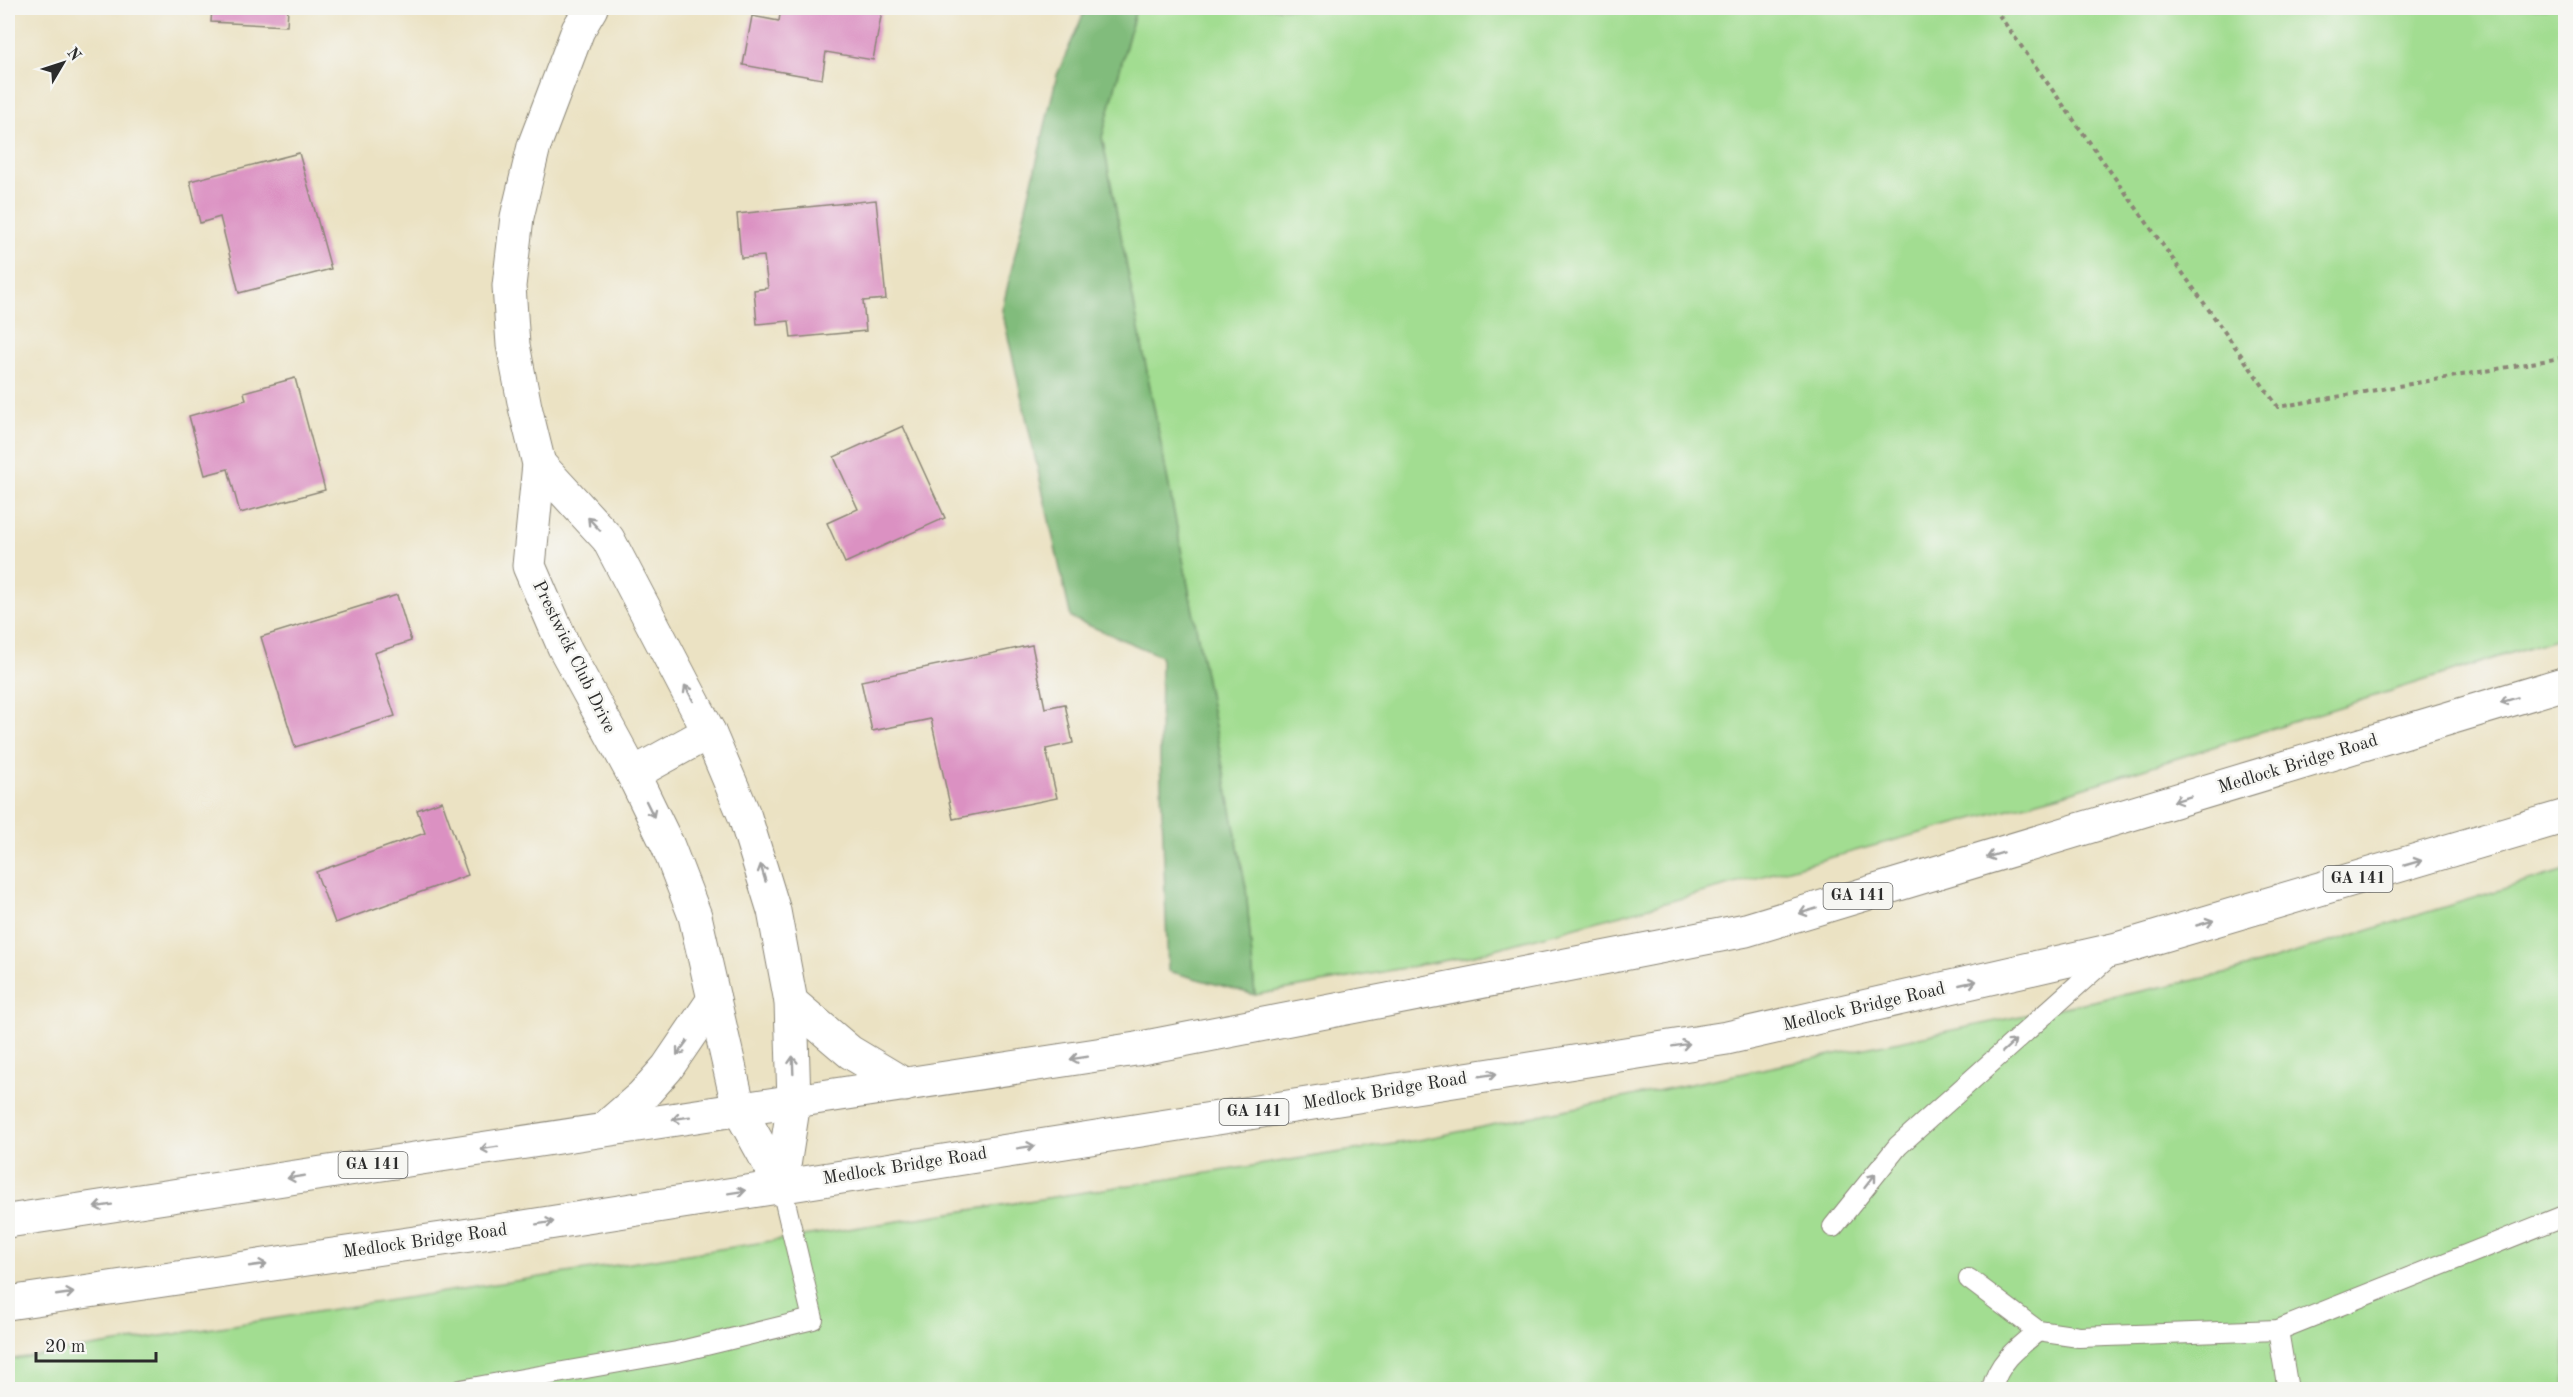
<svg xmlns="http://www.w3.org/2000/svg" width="2573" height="1397" viewBox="0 0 2573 1397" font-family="'Old Standard TT',serif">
<rect width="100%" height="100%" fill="#f6f6f2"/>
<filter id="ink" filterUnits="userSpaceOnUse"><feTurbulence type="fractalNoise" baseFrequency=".0167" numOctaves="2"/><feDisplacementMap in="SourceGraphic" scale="12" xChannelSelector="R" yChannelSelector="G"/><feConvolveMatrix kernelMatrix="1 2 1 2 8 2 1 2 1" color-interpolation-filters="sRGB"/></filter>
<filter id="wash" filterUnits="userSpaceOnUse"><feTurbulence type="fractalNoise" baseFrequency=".008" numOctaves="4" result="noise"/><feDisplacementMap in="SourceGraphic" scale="24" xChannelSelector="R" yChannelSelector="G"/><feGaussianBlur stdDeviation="1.35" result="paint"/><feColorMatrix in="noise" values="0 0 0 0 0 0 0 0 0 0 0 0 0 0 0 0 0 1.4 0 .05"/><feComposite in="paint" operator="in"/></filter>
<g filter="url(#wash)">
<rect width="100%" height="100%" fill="#ebe2c3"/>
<!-- green -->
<g fill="#a2dd91" stroke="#66845e" stroke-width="1.5">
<polygon points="1136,8 2565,8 2565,636 2060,795 1470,956 1255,995 1246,888 1102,137"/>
<polygon points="2565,870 2565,1389 8,1390 8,1360 1419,1140 2229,973"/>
</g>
<!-- forest -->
<polygon fill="#81bc7b" stroke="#567453" stroke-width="1.5" points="1086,8 1136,8 1102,137 1246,888 1255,995 1168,971 1160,758 1161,656 1071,618 1002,310 1057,75"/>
<g id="blocks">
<!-- building -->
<g fill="#db91c2">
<polygon points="212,8 288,8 287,26 211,22"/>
<polygon points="781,8 863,8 882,11 873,60 826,52 822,79 743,65 752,16 779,21"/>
<polygon points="299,153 331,269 239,293 220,217 200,223 190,181"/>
<polygon points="876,200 886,299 863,301 866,331 791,338 789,321 757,324 754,290 768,288 764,256 741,258 737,214"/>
<polygon points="295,378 325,490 240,513 228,469 205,475 189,416 246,400 244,392"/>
<polygon points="903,426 945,518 845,563 827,523 858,509 834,457"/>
<polygon points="397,595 411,641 374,653 395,716 295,747 261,637"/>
<polygon points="1032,645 1045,708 1065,704 1073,743 1046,749 1057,798 953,819 931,719 872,731 861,681"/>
<polygon points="442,801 468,875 335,923 316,872 425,833 417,810"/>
</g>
</g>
</g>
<g filter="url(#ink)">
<use href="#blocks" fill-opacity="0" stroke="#8b8677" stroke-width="1.5"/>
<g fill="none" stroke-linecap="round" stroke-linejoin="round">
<!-- service casing -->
<g stroke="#8b8677" stroke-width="22">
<g id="service">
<polyline points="1833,1227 1898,1146 2111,955"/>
<polyline points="1969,1279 2038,1331 2079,1337 2278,1330 2566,1215"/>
<polyline points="2278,1330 2288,1390"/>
<polyline points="460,1390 677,1352 813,1319 781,1185"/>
<path d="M1992,1390C1997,1363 2018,1347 2038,1331"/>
</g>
</g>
<!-- minor casing -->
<g stroke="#8b8677" stroke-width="35">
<g id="minor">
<polyline points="591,8 578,30 534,146 517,217 509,286 513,345 525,407 539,464 529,566 564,647 633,774 668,846 695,916 739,1109 781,1185"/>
<polyline points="539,464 608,539 709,732 745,817 774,911 791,1002 794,1102 781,1185"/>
<polyline points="633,774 709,732"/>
<polyline points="791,1002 850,1052 905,1085"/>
<polyline points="603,1130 642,1096 667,1068 714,999"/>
</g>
</g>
<!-- trunk casing -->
<g stroke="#8b8677" stroke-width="35">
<g id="trunk">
<polyline points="8,1221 1136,1049 1746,930 2566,683"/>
<polyline points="8,1303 517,1228 1727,1038 2117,949 2566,816"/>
</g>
</g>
<!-- path -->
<polyline stroke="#8b8677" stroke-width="4" stroke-dasharray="4.5 4.5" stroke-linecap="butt" points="1994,8 2278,407 2566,357"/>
<!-- service -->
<use href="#service" stroke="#fff" stroke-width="20"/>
<!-- minor -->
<use href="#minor" stroke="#fff" stroke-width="33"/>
<!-- trunk -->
<use href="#trunk" stroke="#fff" stroke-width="33"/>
</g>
<!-- one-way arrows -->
<defs><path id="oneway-shaft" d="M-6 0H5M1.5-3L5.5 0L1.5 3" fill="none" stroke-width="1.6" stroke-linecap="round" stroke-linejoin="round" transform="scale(1.5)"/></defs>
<g stroke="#a0a0a0">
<use href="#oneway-shaft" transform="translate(594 524) rotate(-133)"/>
<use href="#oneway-shaft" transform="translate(689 693) rotate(-118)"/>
<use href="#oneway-shaft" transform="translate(2509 700) rotate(163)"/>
<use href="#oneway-shaft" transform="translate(2182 799) rotate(163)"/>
<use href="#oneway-shaft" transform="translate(650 809) rotate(64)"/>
<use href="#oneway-shaft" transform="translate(1995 855) rotate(163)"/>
<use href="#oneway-shaft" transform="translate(2413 863) rotate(-16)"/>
<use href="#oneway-shaft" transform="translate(763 873) rotate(-107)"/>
<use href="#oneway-shaft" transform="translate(1808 911) rotate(163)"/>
<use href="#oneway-shaft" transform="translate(2205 923) rotate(-16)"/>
<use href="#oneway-shaft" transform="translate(1968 983) rotate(-13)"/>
<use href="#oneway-shaft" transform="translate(1681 1045) rotate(-9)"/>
<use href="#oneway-shaft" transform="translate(2009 1046) rotate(-42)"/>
<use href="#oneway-shaft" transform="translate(682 1048) rotate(126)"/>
<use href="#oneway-shaft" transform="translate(1079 1058) rotate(171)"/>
<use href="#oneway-shaft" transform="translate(793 1065) rotate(-92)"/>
<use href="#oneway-shaft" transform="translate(1488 1075) rotate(-9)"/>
<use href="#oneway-shaft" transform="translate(681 1118) rotate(171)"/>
<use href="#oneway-shaft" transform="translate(1026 1147) rotate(-9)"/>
<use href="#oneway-shaft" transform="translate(489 1148) rotate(171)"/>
<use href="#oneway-shaft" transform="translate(296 1177) rotate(171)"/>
<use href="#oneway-shaft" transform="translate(1870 1181) rotate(-52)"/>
<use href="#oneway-shaft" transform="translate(737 1192) rotate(-9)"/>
<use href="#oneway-shaft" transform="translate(103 1206) rotate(171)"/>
<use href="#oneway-shaft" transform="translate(545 1223) rotate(-9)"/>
<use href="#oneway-shaft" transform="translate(258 1265) rotate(-8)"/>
<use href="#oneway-shaft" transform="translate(65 1294) rotate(-8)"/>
</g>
</g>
<g text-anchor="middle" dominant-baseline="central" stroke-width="5" stroke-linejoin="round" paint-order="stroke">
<!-- shield labels -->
<g fill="#f6f6f2" stroke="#686867" stroke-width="1.5">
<rect x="2323.5" y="866" width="69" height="26" rx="4.5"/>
<rect x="1823.5" y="883" width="69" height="26" rx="4.5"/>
<rect x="1219.5" y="1099" width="69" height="26" rx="4.5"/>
<rect x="338.5" y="1152" width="69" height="26" rx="4.5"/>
</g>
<g font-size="16" font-weight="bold" fill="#2b2b2b">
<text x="2358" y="879">GA 141</text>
<text x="1858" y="896">GA 141</text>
<text x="1254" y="1112">GA 141</text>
<text x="373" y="1165">GA 141</text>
</g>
<!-- street labels -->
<g font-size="18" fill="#2b2b2b" stroke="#f6f6f2">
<text transform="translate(574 657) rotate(64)">Prestwick Club Drive</text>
<text transform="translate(2298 764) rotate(-17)">Medlock Bridge Road</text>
<text transform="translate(1864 1007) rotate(-13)">Medlock Bridge Road</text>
<text transform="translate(1385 1091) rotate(-9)">Medlock Bridge Road</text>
<text transform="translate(905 1166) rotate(-9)">Medlock Bridge Road</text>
<text transform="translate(425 1241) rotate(-8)">Medlock Bridge Road</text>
</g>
</g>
<!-- margin -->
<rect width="2573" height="1397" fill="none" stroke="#f6f6f2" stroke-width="30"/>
<!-- north arrow -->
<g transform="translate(63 63) rotate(51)" stroke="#f6f6f2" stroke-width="4.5" paint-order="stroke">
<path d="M0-4.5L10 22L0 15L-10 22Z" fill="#2b2b2b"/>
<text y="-9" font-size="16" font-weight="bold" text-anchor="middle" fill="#2b2b2b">N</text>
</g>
<!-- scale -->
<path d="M36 1352v9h120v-9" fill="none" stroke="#2b2b2b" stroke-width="3"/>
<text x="45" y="1352" font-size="18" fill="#2b2b2b" stroke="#f6f6f2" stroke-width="4.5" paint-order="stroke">20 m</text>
</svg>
